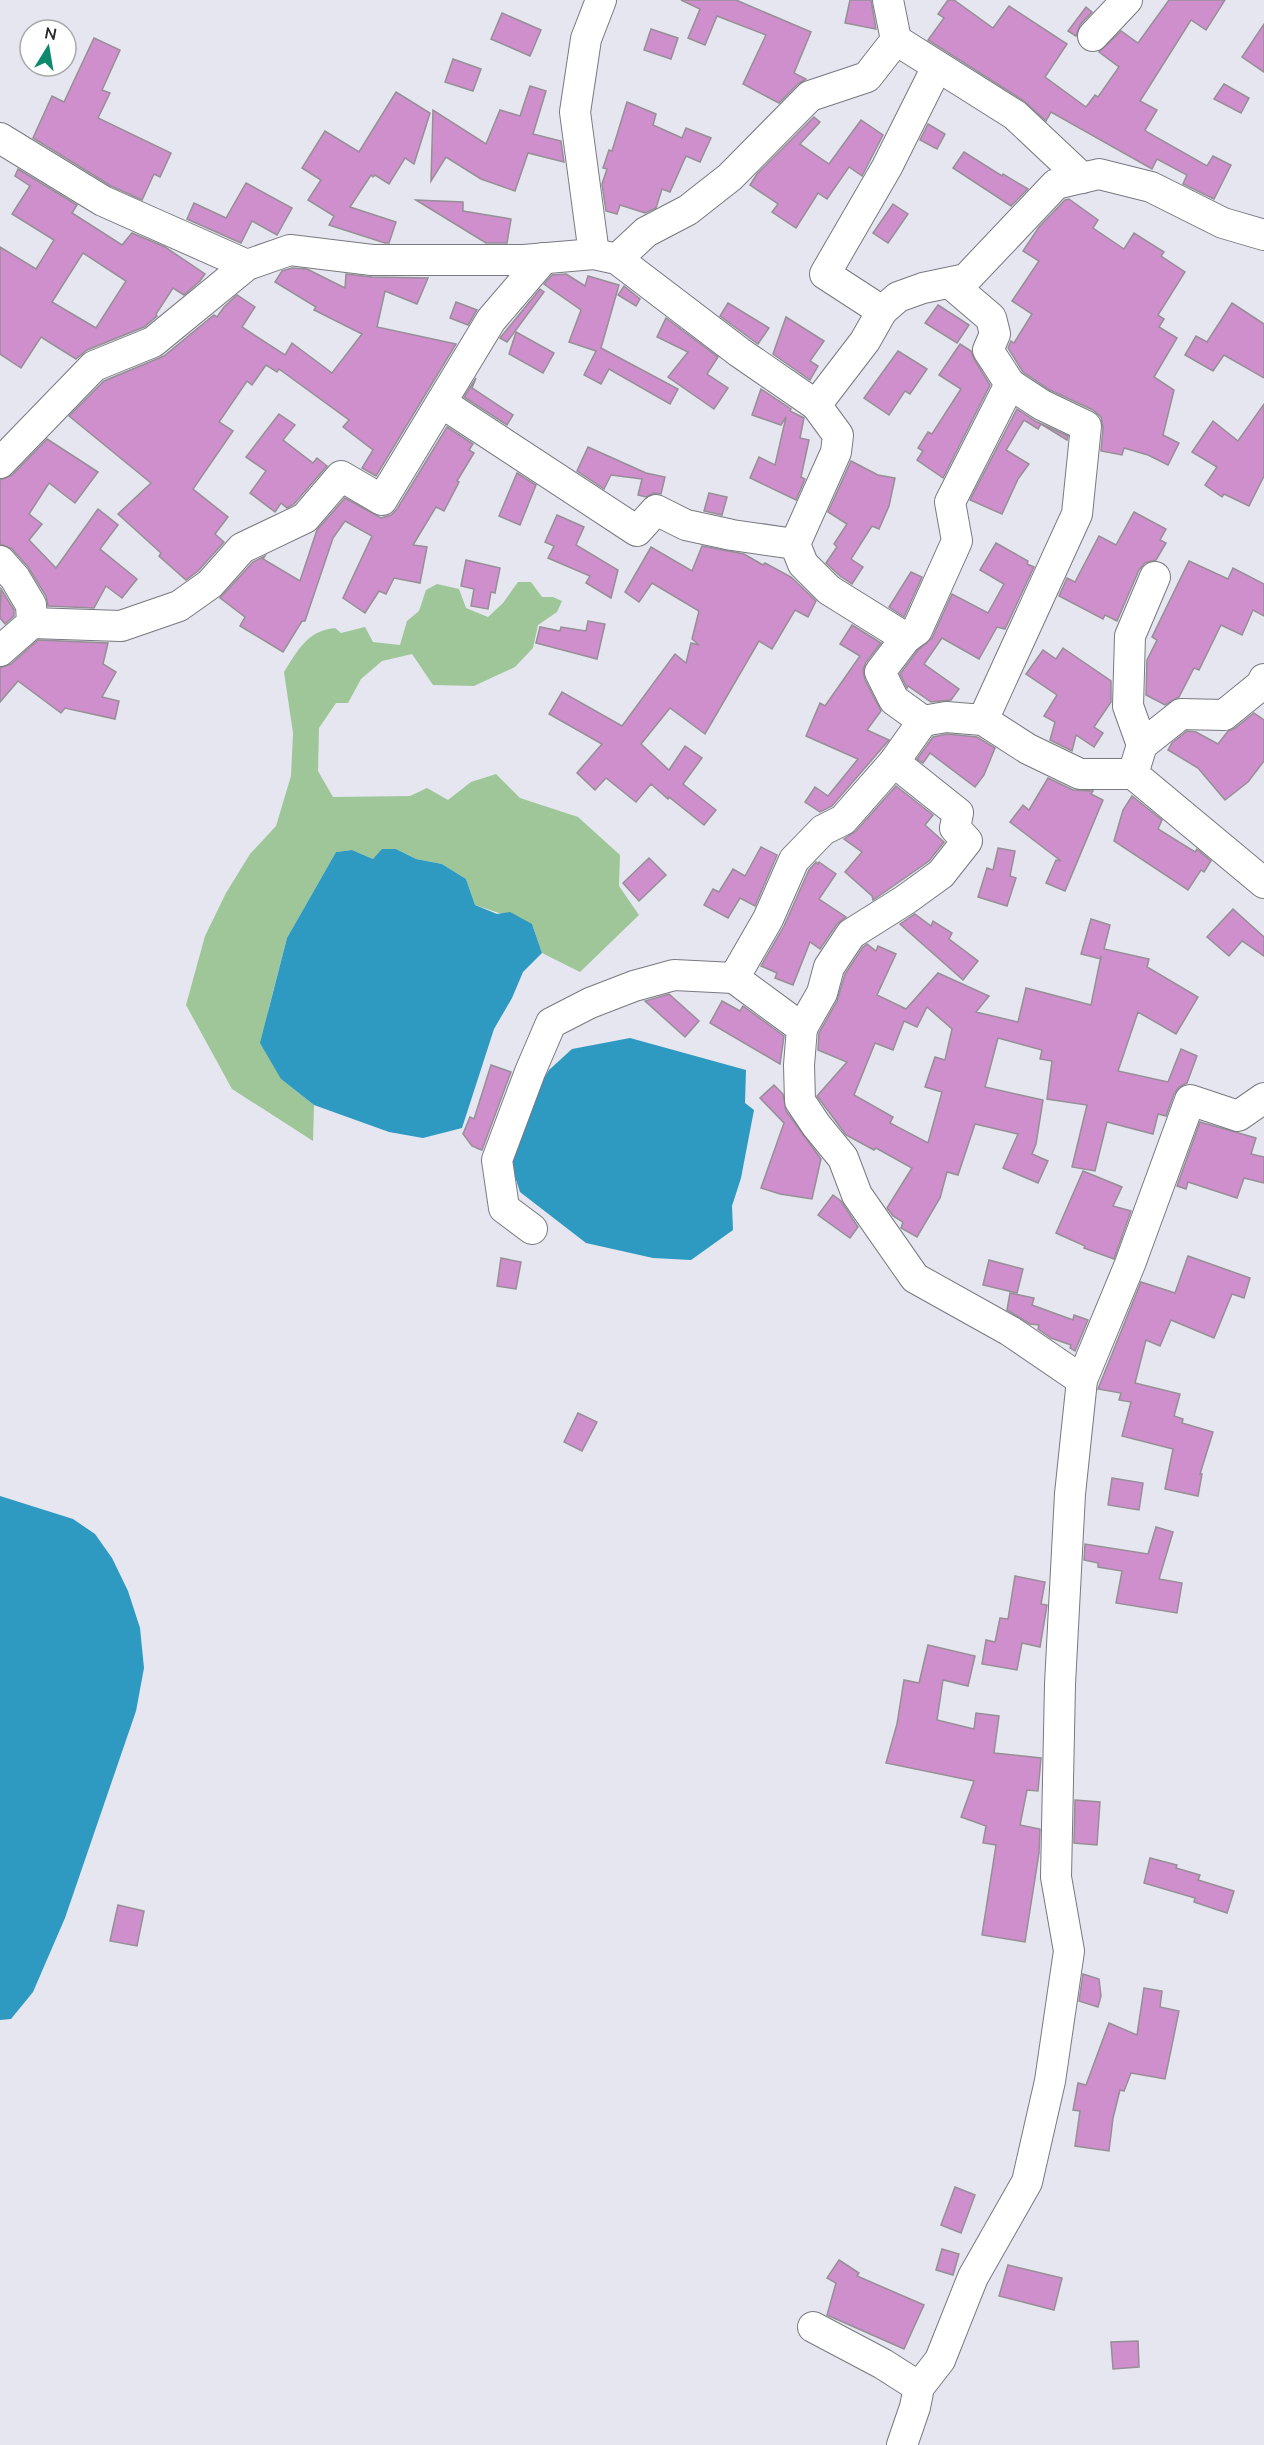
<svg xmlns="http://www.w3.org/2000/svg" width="1264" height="2445" viewBox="0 0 1264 2445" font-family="'Nunito Sans',sans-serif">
<rect width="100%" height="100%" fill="#e5e6ef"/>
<!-- green -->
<path fill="#9ec698" d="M518,582H531L542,597H553L562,601L557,612L538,625L533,648L515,667L474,686L433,685L412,654L382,661L361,679L348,703H336L319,728L318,771L333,797L410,796L427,788L448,800L471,782L496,774L520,798L578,817L620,855L619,886L639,915L580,972L542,953L532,924L475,905L466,879L442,864L416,859L396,849L373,859L352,850L336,852L287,938L268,1011L281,1079L314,1105L313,1141L232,1089L186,1005L205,936L226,893L250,854L276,826L291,776L293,733L284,672C298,650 307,631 335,628L341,633L365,627L373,642L400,645L407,621L419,611L426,590L437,584L459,589L466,608L488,617L503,603Z"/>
<!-- water -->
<g fill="#2e99c1">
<polygon points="382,849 396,849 416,859 442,864 466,879 475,905 497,914 510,912 532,924 542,953 523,972 512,998 494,1029 462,1128 423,1138 389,1132 314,1105 281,1079 260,1043 287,938 336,852 352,850 373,859"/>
<polygon points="630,1038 746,1070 745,1103 754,1110 741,1178 732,1206 733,1230 691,1260 653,1258 586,1243 520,1192 509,1158 524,1111 549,1070 572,1049"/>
<polygon points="0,1496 73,1519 95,1534 112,1558 128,1591 140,1628 144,1668 136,1711 65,1918 33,1992 11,2019 0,2020"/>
</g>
<!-- building -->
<g fill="#ce8fcc" stroke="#968f96" stroke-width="1.5" fill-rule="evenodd">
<polygon points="681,0 736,0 811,32 794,73 806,79 798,84 779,103 743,84 766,35 717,16 705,45 688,38 700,9"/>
<polygon points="850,0 871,0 876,29 845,23"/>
<polygon points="948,0 954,0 993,28 1009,6 1067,44 1045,77 1086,107 1095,95 1098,97 1119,67 1099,52 1121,31 1138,43 1169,0 1225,0 1206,30 1191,20 1140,101 1157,110 1145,130 1147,132 1207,166 1213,156 1231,165 1214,199 1183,184 1187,175 1157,159 1152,169 1051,112 1046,121 1024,101 928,40 944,18 938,14"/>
<polygon points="1086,7 1092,12 1080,25 1076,36 1068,31"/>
<polygon points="502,13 541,30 530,56 491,39"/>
<polygon points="1264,24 1264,72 1242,57"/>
<polygon points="651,29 678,38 671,59 644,50"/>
<polygon points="94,38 120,50 102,90 110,93 98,118 171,153 160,177 154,174 142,200 111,186 33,138 52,96 64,102"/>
<polygon points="453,59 481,69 473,91 445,82"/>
<polygon points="1224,84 1249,98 1241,113 1214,99"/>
<polygon points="530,86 546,91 533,134 561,141 564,162 528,153 515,191 481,179 446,157 431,181 433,110 486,144 500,110 520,116"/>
<polygon points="396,92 430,113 414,164 405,158 389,184 375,175 373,177 371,175 350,207 396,222 389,243 385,243 329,225 334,216 308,200 321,180 302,168 325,131 359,152"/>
<polygon points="627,102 656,114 653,125 682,138 686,128 711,138 700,162 686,156 670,192 662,189 656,208 645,213 620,205 617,214 606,211 602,184 607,169 603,168 609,150 612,151"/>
<polygon points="814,117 820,122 800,144 829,164 861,120 883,135 862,176 849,167 827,199 818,193 796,228 772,212 778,204 750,185 757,174"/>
<polygon points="928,124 945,134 937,149 920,140"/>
<polygon points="964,152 1002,176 1003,174 1028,189 1011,206 953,168"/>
<path d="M18,169L77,205L72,213L122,245L132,233L165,247L205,274L200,281L184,295L173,288L156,314L157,316L144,327L87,350L76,359L41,337L21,368L0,354V247L36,269L54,240L12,214L30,186L15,176ZM83,253L126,281L96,328L52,302Z"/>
<polygon points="246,183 292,208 277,235 252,221 241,243 187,219 194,203 226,218"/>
<polygon points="1069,199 1098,220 1093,228 1124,249 1134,233 1164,252 1161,256 1185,272 1158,315 1164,319 1159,327 1177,338 1154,377 1174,390 1163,435 1179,443 1168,465 1148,455 1124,448 1122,455 1101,451 1103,428 1101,417 1093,410 1050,390 1023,372 1008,348 1011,341 1014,343 1032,314 1012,301 1039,261 1023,251 1039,227 1065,200"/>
<polygon points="416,200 463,202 463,211 511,219 507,243 486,243"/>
<polygon points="893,204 908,214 888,243 873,233"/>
<polygon points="292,268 307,269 345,288 346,274 372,277 428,278 417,304 385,291 377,327 456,344 376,476 362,468 373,450 343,427 349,420 279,369 277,372 266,365 252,385 247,381 219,422 233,431 193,489 228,517 215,534 224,542 198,571 186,580 159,556 161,553 118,514 151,483 69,416 104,381 164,356 214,315 217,317 224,307 237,295 255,307 242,327 285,355 292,343 332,373 362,334 314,310 316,307 275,282 282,271"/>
<polygon points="566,274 585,286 588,276 619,285 601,348 678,389 670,404 609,369 601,384 584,375 596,351 569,342 581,310 544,284 552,275"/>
<polygon points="624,286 640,299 636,306 618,295"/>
<polygon points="540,289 544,292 507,342 500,338"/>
<polygon points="456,302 477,310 468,325 450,318"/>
<polygon points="728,303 769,328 758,344 720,316"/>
<polygon points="1232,303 1264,324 1264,378 1224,355 1213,371 1185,355 1196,336 1207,342"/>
<polygon points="938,305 969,325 957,343 925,323"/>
<polygon points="786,317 824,341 810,361 818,366 810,380 773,354"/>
<polygon points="666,318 718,357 707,374 728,388 714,409 668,377 688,352 657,337"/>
<polygon points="516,332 554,353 543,373 509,354"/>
<polygon points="960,344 971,351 974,359 990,385 943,478 917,460 923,451 918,448 928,432 932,434 961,389 939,375"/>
<polygon points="898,351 927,369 910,394 905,391 889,415 864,398"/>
<polygon points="476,378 472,388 513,415 507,425 464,397"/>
<polygon points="761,389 791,409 790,411 804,418 800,438 809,440 801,477 805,479 796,500 750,478 759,457 775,465 786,417 781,425 752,415"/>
<polygon points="1264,404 1264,476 1249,506 1224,494 1222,497 1205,485 1217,467 1192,452 1213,421 1238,441"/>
<polygon points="1017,409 1035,421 1068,436 1067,440 1041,424 1038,429 1024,420 1006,450 1029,464 1018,479 1002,514 970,500"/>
<polygon points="279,414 295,425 283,440 313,463 317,458 327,466 294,504 287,508 281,503 275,512 250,493 266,471 246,457"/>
<polygon points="447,427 473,444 469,450 474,453 457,481 459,482 444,511 436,507 413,545 427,547 420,583 394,578 386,594 379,591 365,613 343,598 372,536 345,521 333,538 305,621 302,621 283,652 240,626 245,617 220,598 253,562 265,556 263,559 300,581 317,530 345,498 381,518 391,515 397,509"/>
<polygon points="47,439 98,472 75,503 49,483 29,514 42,524 29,540 56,568 98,509 118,525 100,549 137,579 122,598 106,586 94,608 48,606 46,596 28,567 12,549 0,544 0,480 12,475"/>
<polygon points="588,447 646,473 665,477 661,494 654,493 646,497 638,495 642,479 611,475 604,489 577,471"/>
<polygon points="851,461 878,475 895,478 889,506 879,529 872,526 851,559 863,567 852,584 840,576 826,563 837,547 834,544 847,524 828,512"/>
<polygon points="517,473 536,485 520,525 499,516"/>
<polygon points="709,493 727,497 722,515 704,511"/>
<polygon points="1134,512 1166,529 1160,540 1166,543 1156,560 1145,563 1139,570 1117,621 1105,615 1103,619 1059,596 1067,578 1075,582 1099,536 1116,545"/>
<polygon points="557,515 584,527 576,545 618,570 611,598 586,583 590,576 548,558 554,546 545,542"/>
<polygon points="996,543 1028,561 1027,564 1034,567 1005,629 997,627 979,659 942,638 924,664 959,689 951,700 931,702 908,686 907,688 900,674 918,650 932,638 952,594 988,613 1004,584 980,570"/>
<polygon points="702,546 744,554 763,565 765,563 791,577 816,601 808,617 795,610 772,649 759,641 705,734 670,708 641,744 669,770 685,746 702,758 683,784 716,810 704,825 669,797 668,799 651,784 636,802 606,778 595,790 577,773 602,744 549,714 562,692 622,726 675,654 686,663 691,643 699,645 692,639 699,611 652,583 639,602 625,592 651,547 692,571"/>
<polygon points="466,560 500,568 495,593 491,592 488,609 471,606 474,589 461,586"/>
<polygon points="1189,561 1228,579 1233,568 1264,584 1264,616 1253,610 1242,635 1221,625 1199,670 1194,668 1179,697 1165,705 1146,695 1147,660 1157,640 1152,637"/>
<polygon points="911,572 922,577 904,617 889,607"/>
<polygon points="1,589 14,610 14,616 5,624 0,618"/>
<polygon points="588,621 605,624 597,659 536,643 540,627 560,631 561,627 586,631"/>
<polygon points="852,625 881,643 866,662 863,670 865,680 881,711 867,730 889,740 832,806 820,812 805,802 815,787 828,796 858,759 806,736 820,703 825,706 860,656 840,644"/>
<polygon points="38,640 108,643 103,664 116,672 102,697 119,701 115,719 65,708 61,713 18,681 0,702 0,668 11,664"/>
<polygon points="1063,648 1111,681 1111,702 1094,727 1103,733 1094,747 1076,735 1072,751 1050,740 1055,722 1044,716 1057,695 1026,674 1043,650 1056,659"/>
<polygon points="1254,713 1264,720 1264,761 1248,782 1225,800 1198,768 1168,750 1172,743 1187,731 1196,732 1218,744 1228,731 1235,728"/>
<polygon points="947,734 977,737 995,748 984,775 975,787 930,753 923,763 917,759 933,737"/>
<polygon points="1048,778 1073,790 1093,791 1091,794 1103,800 1065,891 1046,883 1056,860 1061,861 1010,822 1023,805 1029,810"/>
<polygon points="896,786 933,815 925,825 944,842 929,861 873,900 872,896 845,872 862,852 844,839 856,831"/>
<polygon points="1132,796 1162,820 1158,829 1195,852 1197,849 1211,861 1204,872 1201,870 1188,890 1114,841 1123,810"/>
<polygon points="761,847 777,855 755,906 740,898 728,918 704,905 713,889 719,892 733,869 745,876"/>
<polygon points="998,848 1015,851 1010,876 1016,878 1007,906 978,897 987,868 993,870"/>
<polygon points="649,858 666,875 639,901 623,883"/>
<polygon points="816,862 818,864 819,862 836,874 819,899 846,917 837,924 820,949 810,942 793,985 775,978 777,973 761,966 784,926 809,870"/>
<polygon points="1233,909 1264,937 1264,956 1242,941 1229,956 1207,937"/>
<polygon points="915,914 931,926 933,921 952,933 949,939 978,961 963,980 900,924"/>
<path d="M1091,919L1110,925L1104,949L1149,959L1147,967L1198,997L1176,1034L1138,1012L1118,1071L1168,1082L1181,1049L1197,1056L1187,1083L1179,1087L1174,1094L1166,1116L1158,1114L1153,1134L1107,1122L1095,1171L1072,1167L1087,1105L1047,1099L1052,1061L1040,1059L1042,1050L998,1038L985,1087L1043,1100L1036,1144L1032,1154L1048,1161L1038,1183L1003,1168L1018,1134L975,1124L958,1175L947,1172L940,1198L917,1237L901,1228L903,1222L893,1216L887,1208L912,1168L876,1148L874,1150L846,1135L817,1096L847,1062L818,1050L819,1033L837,1001L845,974L863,947L867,944L876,951L878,946L896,954L877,995L906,1009L938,973L989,996L976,1012L1018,1022L1026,988L1091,1005L1101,956V959L1081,954ZM927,1007L952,1029L945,1060L935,1057L925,1087L942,1092L928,1143L890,1123L893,1117L854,1095L875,1043L893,1050L904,1021L917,1027Z"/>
<polygon points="669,994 699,1021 685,1037 645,1001"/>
<polygon points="722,1001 740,1011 743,1006 784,1036 780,1064 710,1023"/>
<polygon points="491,1065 511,1072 482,1150 479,1149 472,1146 463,1134 470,1117 474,1119"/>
<polygon points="774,1085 783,1094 786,1111 821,1159 812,1199 780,1194 761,1188 784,1123 760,1098"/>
<polygon points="1200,1122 1256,1138 1251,1154 1264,1157 1264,1183 1244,1178 1237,1198 1188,1182 1186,1189 1177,1186"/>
<polygon points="1083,1171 1122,1187 1113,1206 1131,1211 1114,1259 1084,1248 1085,1246 1056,1233"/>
<polygon points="833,1195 841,1201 858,1227 850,1238 818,1215"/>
<polygon points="1188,1256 1250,1278 1244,1298 1232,1294 1214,1338 1171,1320 1160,1346 1146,1340 1135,1383 1180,1394 1174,1416 1183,1419 1182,1423 1213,1432 1200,1474 1202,1474 1198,1496 1165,1489 1173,1449 1122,1436 1131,1402 1119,1400 1121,1393 1098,1389 1141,1282 1175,1293"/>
<polygon points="501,1258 521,1262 516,1289 497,1286"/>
<polygon points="989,1260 1023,1269 1017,1293 983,1285"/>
<polygon points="1010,1293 1034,1298 1032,1305 1073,1320 1074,1315 1088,1320 1075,1351 1070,1348 1071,1345 1051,1338 1038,1329 1039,1325 1030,1324 1007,1310"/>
<polygon points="578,1413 597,1422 582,1451 564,1442"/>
<polygon points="1112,1478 1143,1483 1139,1510 1108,1505"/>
<polygon points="1156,1527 1173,1532 1159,1579 1182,1583 1177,1613 1116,1603 1122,1571 1098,1567 1098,1563 1084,1560 1085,1544 1148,1554"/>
<polygon points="1015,1576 1045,1582 1041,1604 1047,1605 1040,1647 1022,1643 1017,1670 982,1664 986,1640 995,1642 1000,1618 1008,1619"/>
<polygon points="928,1645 975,1656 968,1686 943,1680 937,1720 974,1729 976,1713 999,1716 994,1753 1041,1758 1038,1791 1027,1790 1020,1825 1040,1829 1039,1853 1025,1942 982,1935 996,1845 983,1843 986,1826 961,1817 974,1781 886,1763 897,1724 904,1680 919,1683"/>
<polygon points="1075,1800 1100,1802 1097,1845 1074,1843"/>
<polygon points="1150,1858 1177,1865 1176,1868 1200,1875 1198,1880 1234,1891 1227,1913 1194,1902 1195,1898 1144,1883"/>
<polygon points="118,1905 144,1911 137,1946 110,1941"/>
<polygon points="1083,1974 1099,1979 1101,1996 1098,2007 1079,2001"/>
<polygon points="1144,1988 1162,1991 1160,2007 1179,2011 1165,2079 1131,2073 1124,2091 1120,2090 1113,2118 1109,2151 1075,2146 1080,2111 1073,2110 1078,2083 1086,2085 1109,2023 1137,2035"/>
<polygon points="955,2187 975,2195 961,2233 941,2225"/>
<polygon points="942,2249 959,2254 953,2275 936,2270"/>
<polygon points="839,2260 859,2273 857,2276 924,2305 904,2349 827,2315 836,2283 827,2278"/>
<polygon points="1008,2265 1062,2278 1054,2310 999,2296"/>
<polygon points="1138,2341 1139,2367 1113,2369 1111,2342"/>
</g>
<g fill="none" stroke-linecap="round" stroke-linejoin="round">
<!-- minor casing -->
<g stroke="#787981" stroke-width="32">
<g id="minor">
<polyline points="1093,36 1127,0"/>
<polyline points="896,40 1015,115 1082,178"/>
<polyline points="0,138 103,201 247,265"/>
<polyline points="594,254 575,112 586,39 601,0"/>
<polyline points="617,259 646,232 688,210 730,177 810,96 867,77 896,40 888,0"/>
<polyline points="882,311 825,274 887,167 937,67"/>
<polyline points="442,403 637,531 656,510 686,525 732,535 795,544"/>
<polyline points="0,463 94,366 153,342 247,265 290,250 372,260 524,260 594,254 617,259 739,352 816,405 865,341 882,311 898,297 923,288 966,279 1056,184 1099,174 1151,187 1223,223 1264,235"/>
<polyline points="0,561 15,578 31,605 32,623 0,651"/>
<polyline points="32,623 121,626 179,606 210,584 242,548 305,518 341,476 382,500 491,320 544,258"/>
<polyline points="906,638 917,630 957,541 950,502 1010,384 988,350 995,334 991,318 950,283"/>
<polyline points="983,720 1077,514 1086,426 1042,405 1010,384"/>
<polyline points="923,721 946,717 983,720 1028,749 1080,774 1133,774 1264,883"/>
<polyline points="1142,745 1128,706 1130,636 1155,577"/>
<polyline points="1133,774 1142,745 1181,714 1224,715 1261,685 1264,679"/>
<polyline points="734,978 802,1028 799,1065 800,1101 816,1125 843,1158 857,1195 915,1278 1010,1331 1082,1380"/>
<polyline points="802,1028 822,993 829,967 851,934 905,900 941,874 967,841 955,828 958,813 894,762"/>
<polyline points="532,1229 504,1208 497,1160 530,1072 551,1023 590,1003 634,986 674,975 734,978 768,919 794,860 823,830 843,820 894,762 923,721 894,700 880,672 906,638 829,590 803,564 795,544 836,452 838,435 816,405"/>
<polyline points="813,2327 883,2364 919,2387"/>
<polyline points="902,2445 915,2407 919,2387 940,2360 973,2277 1027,2182 1050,2081 1069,1951 1056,1877 1060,1684 1070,1494 1082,1380 1130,1264 1190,1100 1238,1116 1264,1098"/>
</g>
</g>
<!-- minor -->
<use href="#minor" stroke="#fff" stroke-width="30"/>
</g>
<!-- north arrow -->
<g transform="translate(48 48) rotate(11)"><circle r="28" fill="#ffffff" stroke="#a9a9ab" stroke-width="1.5"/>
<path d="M0-4.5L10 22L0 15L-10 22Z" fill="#0d8a6e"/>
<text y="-9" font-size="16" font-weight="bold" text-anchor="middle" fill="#28282c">N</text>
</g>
</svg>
